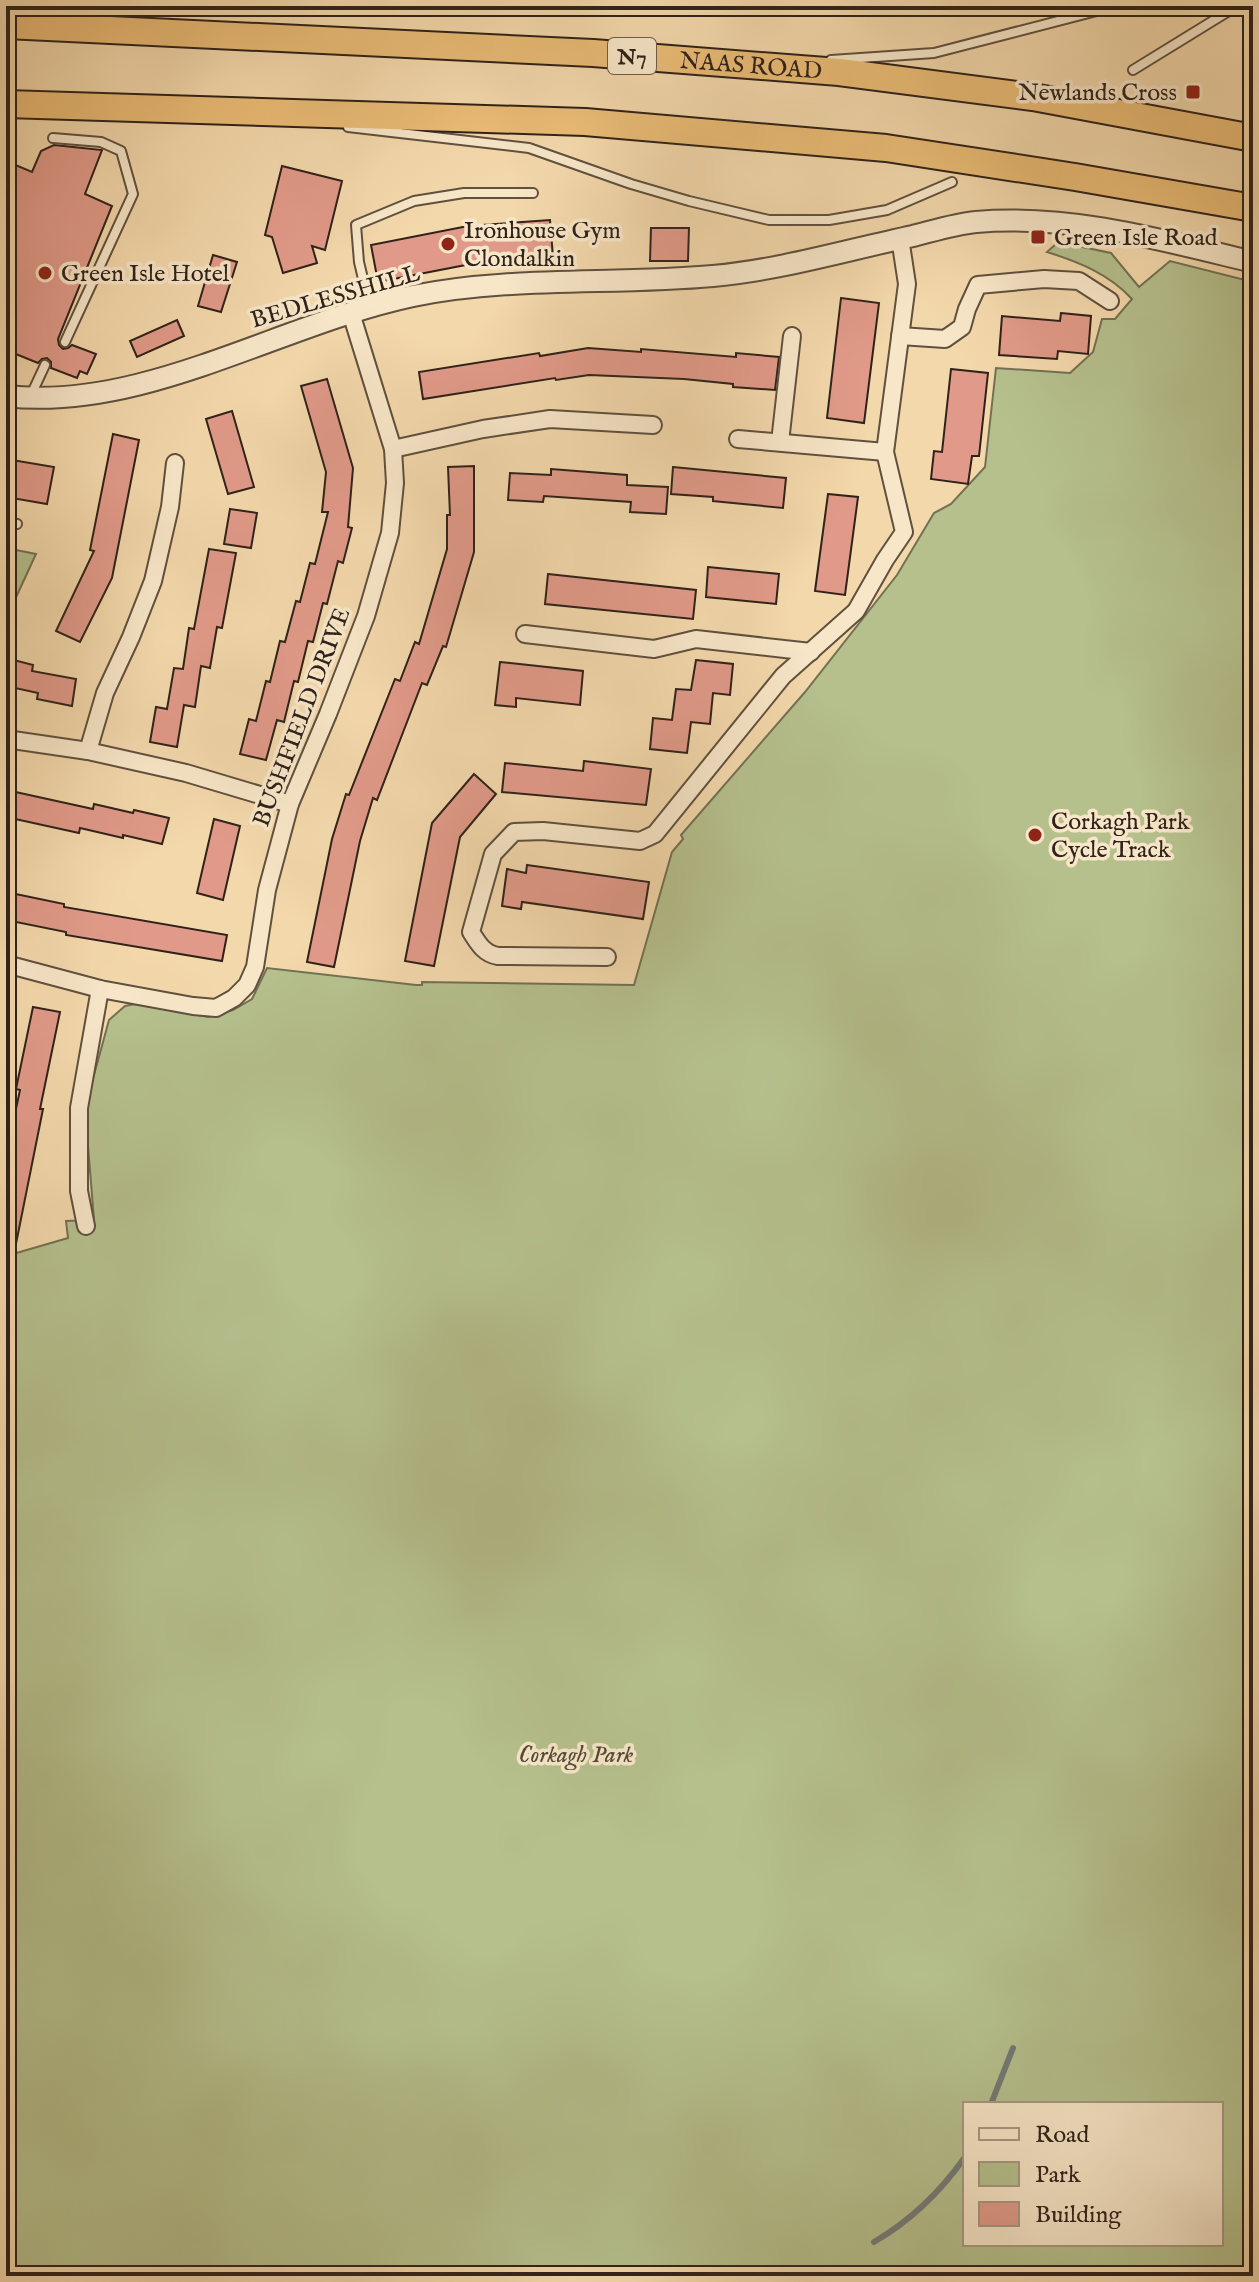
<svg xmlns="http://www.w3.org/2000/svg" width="1259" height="2282" font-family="'IM FELL English',serif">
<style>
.green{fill:#b5c08d;stroke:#727154;stroke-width:2;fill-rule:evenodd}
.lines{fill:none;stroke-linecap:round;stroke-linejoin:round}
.stream{stroke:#737b77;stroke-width:6}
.building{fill:#e19a89;stroke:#2f221a;stroke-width:2}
.service-casing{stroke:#60503e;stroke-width:12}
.minor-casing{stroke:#60503e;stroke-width:20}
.tertiary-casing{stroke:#60503e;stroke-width:24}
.trunk-casing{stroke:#2f221a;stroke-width:30}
.service{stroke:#f7e6c8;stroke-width:8}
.minor{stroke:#f7e6c8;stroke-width:16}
.tertiary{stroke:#f7e6c8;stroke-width:20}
.trunk{stroke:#eabc76;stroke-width:26}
.poi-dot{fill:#8f2418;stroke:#f7e6c8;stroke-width:3}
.labels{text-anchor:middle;stroke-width:7;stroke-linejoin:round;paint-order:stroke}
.shield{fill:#f7e6c8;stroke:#6b5d4e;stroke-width:2}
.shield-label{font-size:22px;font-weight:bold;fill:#2f221a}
.street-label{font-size:24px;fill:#2f221a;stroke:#f7e6c8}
.poi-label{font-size:24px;fill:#2f221a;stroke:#f7e6c8;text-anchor:start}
.park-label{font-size:24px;font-style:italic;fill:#504a37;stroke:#f7e6c8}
</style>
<rect width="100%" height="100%" fill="#f3d8ab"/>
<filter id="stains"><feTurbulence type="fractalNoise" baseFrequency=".0025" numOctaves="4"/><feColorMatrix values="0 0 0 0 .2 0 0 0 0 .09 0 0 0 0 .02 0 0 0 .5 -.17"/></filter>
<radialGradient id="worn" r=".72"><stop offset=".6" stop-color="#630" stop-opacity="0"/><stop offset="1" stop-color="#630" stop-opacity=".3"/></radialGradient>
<g class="green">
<path d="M1058 242 1111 253 1139 287 1170 261 1253 282V2276H6V1256L68 1238 66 1221 94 1220 85 1108 109 1020 125 1006 135 1004 209 1017 233 1010 252 999 267 968 416 985H422V982L634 985 672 852 683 839 681 835 805 692 897 575 934 513 951 504 985 467 996 368 1070 373 1093 352 1102 319H1115L1132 299C1109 274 1079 262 1047 252ZM965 2104H1221V2244H965Z"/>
<polygon points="6,548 36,554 6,619"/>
</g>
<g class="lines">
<g class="stream">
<polyline points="991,2104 1013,2048"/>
<path d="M874 2242C910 2221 941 2191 965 2157"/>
</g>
</g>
<g class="building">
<polygon points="54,145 102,150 85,194 112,206 58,339 59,345 63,349 68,348 72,345 96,354 87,374 80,371 77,378 51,368 51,362 47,358 42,359 38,363 6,350 6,161 32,172 41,151"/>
<polygon points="282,166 342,181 325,250 312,246 317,263 283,273 272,237 265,235"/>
<polygon points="550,220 553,257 476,263 378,282 371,245 468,226"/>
<polygon points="651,228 689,228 688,261 650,261"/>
<polygon points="213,255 237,262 221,312 198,306"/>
<polygon points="841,298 879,303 864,423 827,418"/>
<polygon points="1061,313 1091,316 1088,354 1058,351 1057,359 999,355 1002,316 1060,321"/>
<polygon points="177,320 184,336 137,357 130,341"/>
<polygon points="588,348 641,352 641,349 736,357 736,353 779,357 775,390 733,387 733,384 684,379 589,375 556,380 555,378 423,399 419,372 539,353 540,356"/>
<polygon points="951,369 988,373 979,456 972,456 968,484 931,479 934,451 942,452"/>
<polygon points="327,379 353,468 348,527 352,528 343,563 338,561 327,604 323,603 313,642 308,641 298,682 294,681 284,722 277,720 266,760 240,754 249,719 256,721 266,681 270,682 280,641 285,642 296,601 300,602 310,563 315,564 328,512 322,512 326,472 301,386"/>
<polygon points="232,411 254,487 228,494 206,419"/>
<polygon points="113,434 139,440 112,578 80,642 56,631 94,551 90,550"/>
<polygon points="6,459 54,467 47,504 6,497"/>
<polygon points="474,466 474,552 446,647 443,646 427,685 422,683 377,800 373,798 360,841 334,967 307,962 332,839 346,794 349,795 395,679 400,681 415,642 419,644 447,549 447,515 450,515 448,467"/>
<polygon points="673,467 786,478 783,508 713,501 713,497 671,494"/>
<polygon points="551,469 627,475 627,485 668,487 666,514 630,512 631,502 544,496 543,502 508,500 510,473 551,475"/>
<polygon points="828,494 858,497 845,595 815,591"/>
<polygon points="230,509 257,513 251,548 224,544"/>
<polygon points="209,549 236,553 222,628 217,627 210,668 201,666 195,707 184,705 177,747 150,742 156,707 167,709 174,668 183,669 189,628 194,629"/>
<polygon points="708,567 779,574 776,604 706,597"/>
<polygon points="548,574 696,590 693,619 545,604"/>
<polygon points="6,658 33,665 32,671 76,679 72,706 37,699 38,693 6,686"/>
<polygon points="696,660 733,664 730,695 713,693 710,724 691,722 687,753 650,749 653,718 672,720 676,689 691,690"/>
<polygon points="500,662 583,671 580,705 516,698 516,707 495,705"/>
<polygon points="584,761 651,769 646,805 502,792 505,763 583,771"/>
<polygon points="474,774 496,794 460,837 434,966 405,961 432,823"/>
<polygon points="11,791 93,809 94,804 133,813 134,810 169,818 162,844 123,835 123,838 80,828 79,833 6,817"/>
<polygon points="214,819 240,826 223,900 197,893"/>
<polygon points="527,865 649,882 643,919 522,902 521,909 502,906 507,869 526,873"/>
<polygon points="6,892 64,904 64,907 227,935 222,961 66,935 66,932 6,920"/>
<polygon points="33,1007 60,1012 40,1109 43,1109 13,1259 6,1258 6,1156 20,1090 16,1089"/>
</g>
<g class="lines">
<defs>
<g id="service">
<polyline points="831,60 934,53 1116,6"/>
<polyline points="1133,70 1237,6"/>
<polyline points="348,127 529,148 631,184 689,201 769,220 829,220 887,210 952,182"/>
<polyline points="53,138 101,142 121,151 133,194 65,342"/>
<polyline points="370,308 359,262 356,225 414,201 464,193 533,193"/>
<polyline points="31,395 45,365"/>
<polyline points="6,522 17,524"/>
</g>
<g id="minor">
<polyline points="900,336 945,339 962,327 967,309 978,285 1044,279 1079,281 1110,301"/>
<polyline points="738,439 885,452"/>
<polyline points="780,442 792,336"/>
<polyline points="393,449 483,429 550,419 653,425"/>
<polyline points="525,634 654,649 696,639 811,652"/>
<polyline points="6,739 88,751 186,773 290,804"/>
<polyline points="88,751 105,693 131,637 153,581 170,507 175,463"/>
<path d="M607 957 498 956C484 954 478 943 471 932L493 854 514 832 543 831 640 841 655 834 783 676 856 611 885 560 904 532 885 452 907 284 900 238"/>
<polyline points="6,964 100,989 193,1006 216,1008 234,998 247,985 255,967 267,890 290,804 328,714 366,616 390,533 395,483 393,449 351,313"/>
<polyline points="86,1226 79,1191 79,1108 100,989"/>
</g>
<path id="tertiary" d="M6 396C143 412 280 324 413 296 511 276 613 285 713 276 780 270 847 250 913 236 933 231 955 224 976 222 1070 214 1162 240 1253 262"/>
<g id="trunk">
<path id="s1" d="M6 25 593 53 839 72 1033 97 1253 138"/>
<polyline points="6,104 585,122 886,148 1075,177 1253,208"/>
</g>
</defs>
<use href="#service" class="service-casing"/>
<use href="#minor" class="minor-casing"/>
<use href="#tertiary" class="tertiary-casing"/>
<use href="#trunk" class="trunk-casing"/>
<use href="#service" class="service"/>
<use href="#minor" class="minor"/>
<use href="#tertiary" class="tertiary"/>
<use href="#trunk" class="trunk"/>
</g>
<g class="poi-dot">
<rect x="1185" y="84" width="16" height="16" rx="4"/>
<rect x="1030" y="229" width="16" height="16" rx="4"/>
<circle cx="448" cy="244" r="8"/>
<circle cx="45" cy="273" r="8"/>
<circle cx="1035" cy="835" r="8"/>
</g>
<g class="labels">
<rect class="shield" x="608" y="38" width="48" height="36" rx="6"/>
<g class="shield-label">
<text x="632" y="64">N7</text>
</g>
<g class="street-label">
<text dy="8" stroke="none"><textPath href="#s1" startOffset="746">NAAS ROAD</textPath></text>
<text transform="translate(335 296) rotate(-16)" y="8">BEDLESSHILL</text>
<text transform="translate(301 717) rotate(-69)" y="8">BUSHFIELD DRIVE</text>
</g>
<g class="poi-label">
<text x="1177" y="100" text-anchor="end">Newlands Cross</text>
<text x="464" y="238">Ironhouse Gym<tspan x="464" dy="28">Clondalkin</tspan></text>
<text x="1054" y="245">Green Isle Road</text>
<text x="61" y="281">Green Isle Hotel</text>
<text x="1051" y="829">Corkagh Park<tspan x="1051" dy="28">Cycle Track</tspan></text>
</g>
<g class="park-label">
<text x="576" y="1762">Corkagh Park</text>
</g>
</g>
<rect width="1259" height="2282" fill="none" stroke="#f3d8ab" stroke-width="32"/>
<rect x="8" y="8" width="1243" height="2266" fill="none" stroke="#2f221a" stroke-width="4"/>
<rect x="16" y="16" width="1227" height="2250" fill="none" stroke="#2f221a" stroke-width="2"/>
<rect x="963" y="2102" width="260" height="144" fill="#f7e6c8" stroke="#a79882" stroke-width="2"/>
<rect x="979" y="2128" width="40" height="12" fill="#f7e6c8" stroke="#a79882" stroke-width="2"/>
<text x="1035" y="2142" font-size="24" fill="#2f221a">Road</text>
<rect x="979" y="2162" width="40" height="24" fill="#b5c08d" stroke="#a79882" stroke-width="2"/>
<text x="1035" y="2182" font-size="24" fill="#2f221a">Park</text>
<rect x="979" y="2202" width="40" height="24" fill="#e19a89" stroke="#a79882" stroke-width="2"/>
<text x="1035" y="2222" font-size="24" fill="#2f221a">Building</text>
<rect width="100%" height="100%" filter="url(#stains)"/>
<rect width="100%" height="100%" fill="url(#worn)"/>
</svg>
